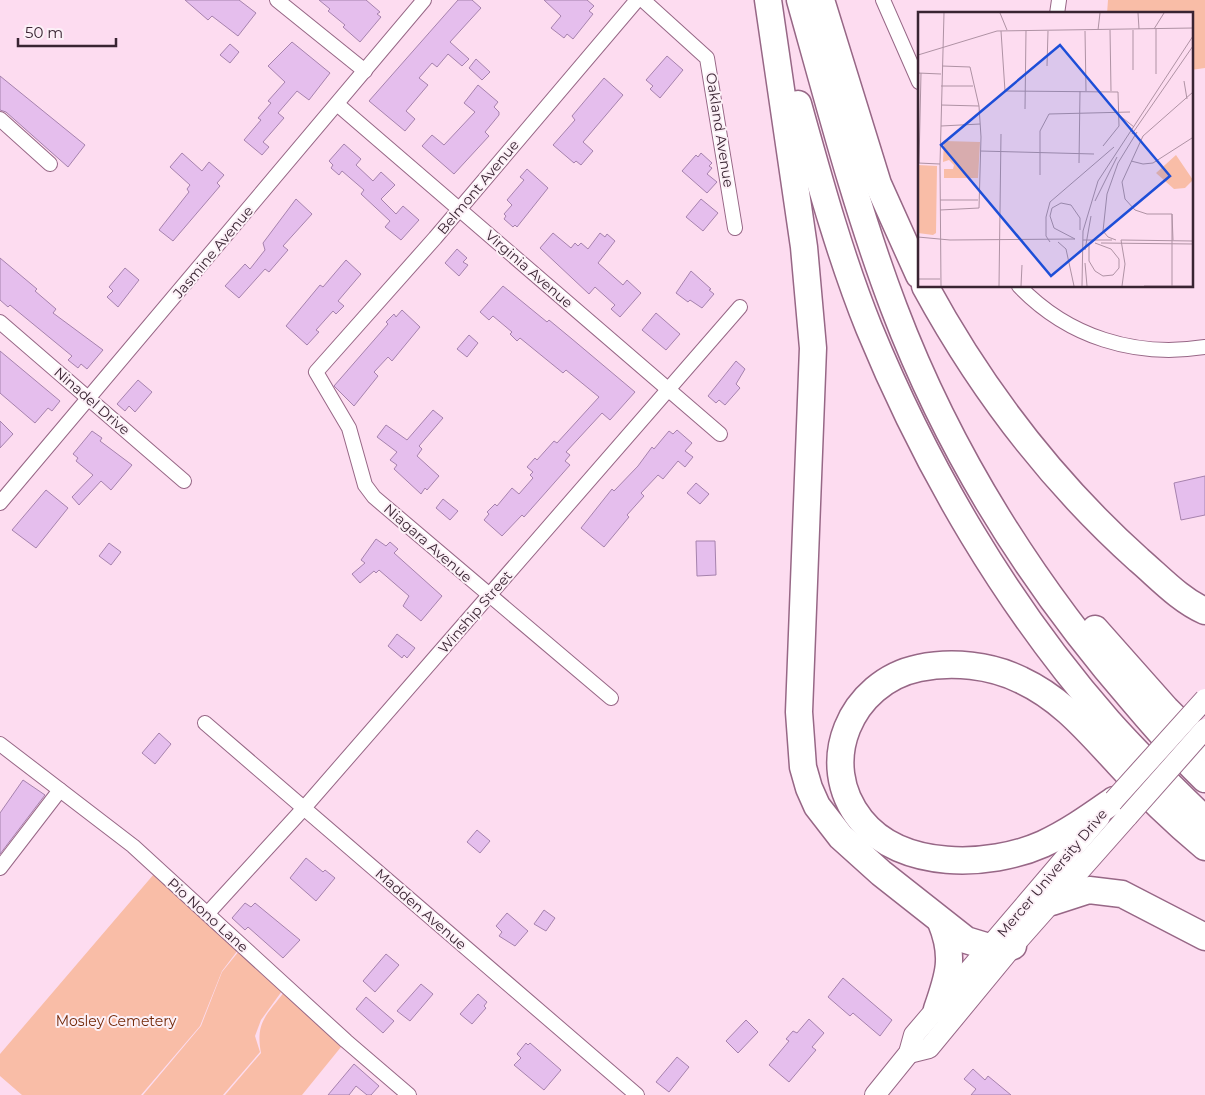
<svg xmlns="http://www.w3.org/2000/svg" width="1205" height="1095" font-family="Montserrat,sans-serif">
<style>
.green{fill:#f9bda7}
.building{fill:#e5beed;stroke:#a682ad}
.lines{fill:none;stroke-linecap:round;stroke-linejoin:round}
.street-casing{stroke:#976786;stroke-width:16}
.secondary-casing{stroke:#976786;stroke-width:22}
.highway-casing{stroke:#976786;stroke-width:29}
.street{stroke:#fff;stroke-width:14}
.secondary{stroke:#fff;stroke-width:20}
.highway{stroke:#fff;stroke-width:26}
.secondary-bridge-casing{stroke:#976786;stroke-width:22;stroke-linecap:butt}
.secondary-bridge{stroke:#fff;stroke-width:20}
.labels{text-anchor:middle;stroke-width:4;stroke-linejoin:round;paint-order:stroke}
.street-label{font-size:14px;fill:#392432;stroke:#fcf0f7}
.park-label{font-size:14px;fill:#732909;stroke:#fcf0f7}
.inset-road{fill:none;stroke:#af92a4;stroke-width:1}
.view{fill:#1d4ed8;fill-opacity:0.15;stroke:#1d4ed8;stroke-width:2.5}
.inset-edge{fill:none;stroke:#392432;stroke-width:2.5}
</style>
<rect width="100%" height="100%" fill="#fddcf0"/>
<g class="green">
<polygon points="1108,0 1205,0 1205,68 1191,70 1191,14 1107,14"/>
<polygon points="154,874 238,950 222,971 200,1026 141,1095 22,1095 0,1076 0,1054"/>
<polygon points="239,951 282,991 261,1020 255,1036 260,1052 223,1095 143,1095 201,1026 222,972"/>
<path d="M284 992 341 1047 302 1095H225L261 1053C255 1022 267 1015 284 992Z"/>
</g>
<g class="building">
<polygon points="185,0 239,0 256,13 238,36 212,16 208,20"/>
<polygon points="319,0 366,0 380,12 377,14 381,17 360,42 343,27 345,25 328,11 330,9"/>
<polygon points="458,0 472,0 481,8 450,42 469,59 462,66 448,54 437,67 432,63 419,78 428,85 406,111 415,119 405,131 369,101"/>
<polygon points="544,0 587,0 594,6 589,11 593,14 573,39 567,34 564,38 551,28 561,16"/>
<polygon points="292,42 330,73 309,100 297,91 278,113 284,118 263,142 269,147 262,155 244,140 261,120 258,118 271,103 268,101 285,82 268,66"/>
<polygon points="230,44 239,52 230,63 220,55"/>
<polygon points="667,56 683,70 660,98 650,89 653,86 646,80"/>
<polygon points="476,59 490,72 482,80 469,68"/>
<polygon points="0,76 85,145 68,167 6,112 0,110"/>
<polygon points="604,78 623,95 583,142 593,151 581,165 576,161 574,163 553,145 575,120 572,116"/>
<polygon points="478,85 498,102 494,107 499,112 499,115 485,132 489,136 454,174 422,146 432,135 444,145 475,112 464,103"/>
<polygon points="344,144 361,159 356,165 373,181 381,172 395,185 381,199 396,214 403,206 419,220 401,240 385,227 390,221 361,194 364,190 342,171 339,175 331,168 333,165 329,161"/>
<polygon points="182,153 202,171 209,162 224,175 217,183 220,186 173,241 159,230 189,192 187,189 190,185 170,167"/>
<polygon points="701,153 712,163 709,166 712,168 707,174 717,182 707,193 682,171 696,155 698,157"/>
<polygon points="527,169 548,188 517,227 515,225 513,227 504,219 506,216 504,214 512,205 507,200 524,180 520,177"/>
<polygon points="296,199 312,214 283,246 288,250 269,272 265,269 239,298 225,286 245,264 250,269 265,250 263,243"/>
<polygon points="701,199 718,213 703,231 686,217"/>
<polygon points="553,233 571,248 575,243 578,246 581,243 588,249 600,233 605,237 607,234 615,241 598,263 623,285 627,280 641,293 620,317 611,309 615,305 595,287 589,294 540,248"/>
<polygon points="457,249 467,258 463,262 468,265 459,276 445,263"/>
<polygon points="0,258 37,289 35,291 56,309 53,313 103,350 87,369 81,364 78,368 68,360 72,356 10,305 8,307 0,300"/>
<polygon points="346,260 361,274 338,301 344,306 336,314 333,311 316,330 319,332 307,345 286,326 320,285 323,287"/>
<polygon points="125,268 139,280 118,307 107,297 113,291 109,287"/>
<polygon points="691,271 711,289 709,290 714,294 702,308 690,300 688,302 676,293"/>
<polygon points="503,286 547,322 549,320 572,339 635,392 610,420 602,413 566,452 570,455 565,461 570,465 524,517 522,515 502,536 484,520 489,514 487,512 495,504 497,506 512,488 519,494 533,478 530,475 533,472 527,467 535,458 537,460 554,441 557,443 599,397 566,370 563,373 520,338 517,341 510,334 512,332 493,316 489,320 480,312"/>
<polygon points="402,310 420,327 392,361 388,357 374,372 378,376 354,406 334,386 388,324 386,322 394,314 396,317"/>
<polygon points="656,313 680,334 666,350 642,330"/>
<polygon points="469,335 478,343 467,357 457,349"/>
<polygon points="0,351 60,401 52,411 48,408 35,423 0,393"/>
<polygon points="736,361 745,369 736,384 740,388 725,405 719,400 716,403 708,396"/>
<polygon points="138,380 152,392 135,412 129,406 125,411 117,404"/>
<polygon points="433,410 443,418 419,446 422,449 417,456 439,476 427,490 425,488 421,494 394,469 397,465 390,460 397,452 377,437 386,425 407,440"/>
<polygon points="0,421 13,434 0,448"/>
<polygon points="677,430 692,443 685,451 693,457 685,467 678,461 663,479 658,475 641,493 644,496 627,515 629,517 604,547 581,528 612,489 614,491 638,466 652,447 654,449 669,431 673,434"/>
<polygon points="92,431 102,438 100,441 132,465 111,490 101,481 79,505 72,497 93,475 76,461 78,458 73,454"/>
<polygon points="1205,476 1205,515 1181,520 1174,483"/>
<polygon points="696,483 709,494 700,504 687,493"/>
<polygon points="46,490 68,508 36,548 12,530"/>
<polygon points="443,499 458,511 450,520 436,508"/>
<polygon points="376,539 386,546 390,542 398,549 394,553 442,596 421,621 403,606 409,596 379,570 376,573 374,571 360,583 352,574 365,563 361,560"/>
<polygon points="696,541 715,541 716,575 697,576"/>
<polygon points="109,543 121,552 111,565 99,556"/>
<polygon points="397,634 415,648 407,658 404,655 402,658 388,646"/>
<polygon points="159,733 171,744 155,764 142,753"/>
<polygon points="23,780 45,795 0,854 0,813"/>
<polygon points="477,830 490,841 480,853 467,842"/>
<polygon points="306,858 323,872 325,870 335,878 316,901 290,878"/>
<polygon points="245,903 251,907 255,903 300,940 283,958 248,927 245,930 232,918"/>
<polygon points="544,910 555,918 546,931 534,924"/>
<polygon points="507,913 528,931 515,946 499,936 502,932 496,926"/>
<polygon points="386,954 399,965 375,992 363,981"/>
<polygon points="843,978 892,1020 880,1036 853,1013 850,1016 828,997"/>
<polygon points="421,984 433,994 410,1021 397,1011"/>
<polygon points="478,994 487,1002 484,1006 486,1008 472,1024 460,1014"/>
<polygon points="366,997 394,1021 383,1033 356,1009"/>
<polygon points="809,1019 824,1033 812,1047 816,1050 789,1082 769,1065 789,1041 786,1039 793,1031 797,1033"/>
<polygon points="746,1020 758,1032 738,1053 726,1041"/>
<polygon points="526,1043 528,1045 530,1043 561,1070 544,1090 514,1065 521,1058 517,1054"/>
<polygon points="677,1057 689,1067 669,1092 656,1082"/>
<polygon points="354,1064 379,1086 371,1095 367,1095 356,1086 349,1095 328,1095"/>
<polygon points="973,1069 985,1080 988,1076 1011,1095 971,1095 976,1089 964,1079"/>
</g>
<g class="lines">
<defs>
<g id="street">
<polyline points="277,0 365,71"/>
<polyline points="643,0 707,58 735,228"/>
<polyline points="883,0 919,82"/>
<polyline points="1057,14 1059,0"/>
<polyline points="337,104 720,434"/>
<polyline points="0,119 50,164"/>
<path d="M1019 286C1068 337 1135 358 1205 347"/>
<polyline points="0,322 184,481"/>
<polyline points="0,503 424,0"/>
<polyline points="611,698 374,497 365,485 349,428 316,372 435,238 637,0"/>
<polyline points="205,723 637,1095"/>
<polyline points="0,744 133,846 346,1041 409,1095"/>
<polyline points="0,868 60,790"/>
<polyline points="208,913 304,808 740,307"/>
</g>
<g id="secondary">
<polyline points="909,1053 929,1048 1013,946 1128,816"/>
<polyline points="875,1095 909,1053 914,1035 1100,817"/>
</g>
<g id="highway">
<polyline points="768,0 804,247 813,348 799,712 803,767 809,788 817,806 841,837 881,873 966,940 989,947 1013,946"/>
<path d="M800 0C829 103 856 208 894 308 949 453 1034 587 1135 703 1157 729 1180 755 1205 779"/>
<polyline points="821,0 878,184 919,275"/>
<path d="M798 104C819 179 840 256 869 328 927 469 1007 606 1108 721 1139 756 1172 788 1205 820"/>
<path d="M925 286C981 389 1052 482 1139 560 1160 578 1180 600 1205 611"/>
<polyline points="1095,629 1166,709 1205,748"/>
<path d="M1114 800C1091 816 1069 832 1043 844 989 868 901 870 861 820 815 763 851 682 919 668 952 661 991 665 1021 680 1062 699 1088 731 1118 763 1145 793 1174 821 1205 847"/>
<polyline points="1052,902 1089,890 1122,894 1205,937"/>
<path d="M937 1009C949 975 955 956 941 922"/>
</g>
</defs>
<use href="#street" class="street-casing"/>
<use href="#secondary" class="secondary-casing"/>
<use href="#highway" class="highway-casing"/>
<use href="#street" class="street"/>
<use href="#secondary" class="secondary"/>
<use href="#highway" class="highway"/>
<defs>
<g id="secondary-bridge">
<polyline points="1114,800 1205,699"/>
<polyline points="1128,816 1205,729"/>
</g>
</defs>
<use href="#secondary-bridge" class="secondary-bridge-casing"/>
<use href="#secondary-bridge" class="secondary-bridge"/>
</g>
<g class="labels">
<g class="street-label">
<text transform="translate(720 130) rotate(81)" y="5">Oakland Avenue</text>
<text transform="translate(478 187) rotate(-50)" y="5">Belmont Avenue</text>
<text transform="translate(213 252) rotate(-50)" y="5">Jasmine Avenue</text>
<text transform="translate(529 269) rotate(41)" y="5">Virginia Avenue</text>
<text transform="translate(92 401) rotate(41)" y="5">Ninadel Drive</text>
<text transform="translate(428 543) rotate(41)" y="5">Niagara Avenue</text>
<text transform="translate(475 612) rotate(-49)" y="5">Winship Street</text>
<text transform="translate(1052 873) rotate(-50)" y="5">Mercer University Drive</text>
<text transform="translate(421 909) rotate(41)" y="5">Madden Avenue</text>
<text transform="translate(208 915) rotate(42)" y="5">Pio Nono Lane</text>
</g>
<g class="park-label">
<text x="116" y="1026">Mosley Cemetery</text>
</g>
</g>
<g transform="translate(918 12)">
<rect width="275" height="275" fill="#fddcf0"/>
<path d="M26 129 62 130 60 166H26V157H35L36 153 31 148 25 150ZM258 143 275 168 267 176 256 177 238 161ZM0 153 19 154 18 221 15 223 0 221Z" fill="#f9bda7"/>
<path class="inset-road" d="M82 1 89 18M220 1 221 17M236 17 246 1M180 18 182 1M192 18 193 79M83 19 87 79M167 19 168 79M0 43 79 19 275 16M129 54 130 19M215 58V18M0 61 23 62M238 62V17M266 69 269 87M23 74H55M87 79 200 80 201 114 185 134M23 93 61 94M107 97 108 18M201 103 216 115M23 114 62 112M214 122 275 34M62 139 176 142M213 149 225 152 235 151 274 126M0 151 22 152M1 151 3 61M161 151 162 79M122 163V119L131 102 212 100M22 188H60M177 189 199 145M22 198 61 196 63 125 61 94 52 55 24 54M254 202H229L217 198 207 187 204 170 225 124 275 80M254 202 255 228M0 225 32 228 157 227M157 227 136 216 132 204 134 196 143 191 153 193 162 206V218M165 228H194M198 228 190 225 185 219 189 182 200 151 219 120M203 228 275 229M203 228 207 252 204 274M132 230 128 224V205L132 190 196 135M140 230 148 237 156 274M183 231 275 232M171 233V249L177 259 185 264 195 263 201 256V247L193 237 177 231M167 238 173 204M167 251 169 274M0 267H22M23 274 22 152 26 1M81 274 83 122M103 274 104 253M164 274 165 219 180 169 275 24M226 274H275M254 274V202"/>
<path class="view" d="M142 33 252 164 133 264 23 133Z"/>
<rect width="275" height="275" class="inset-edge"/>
</g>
<path d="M18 38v8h98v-8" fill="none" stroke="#392432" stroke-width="2.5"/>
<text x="25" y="38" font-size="15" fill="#392432" stroke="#fcf0f7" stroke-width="4" paint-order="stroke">50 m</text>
</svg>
